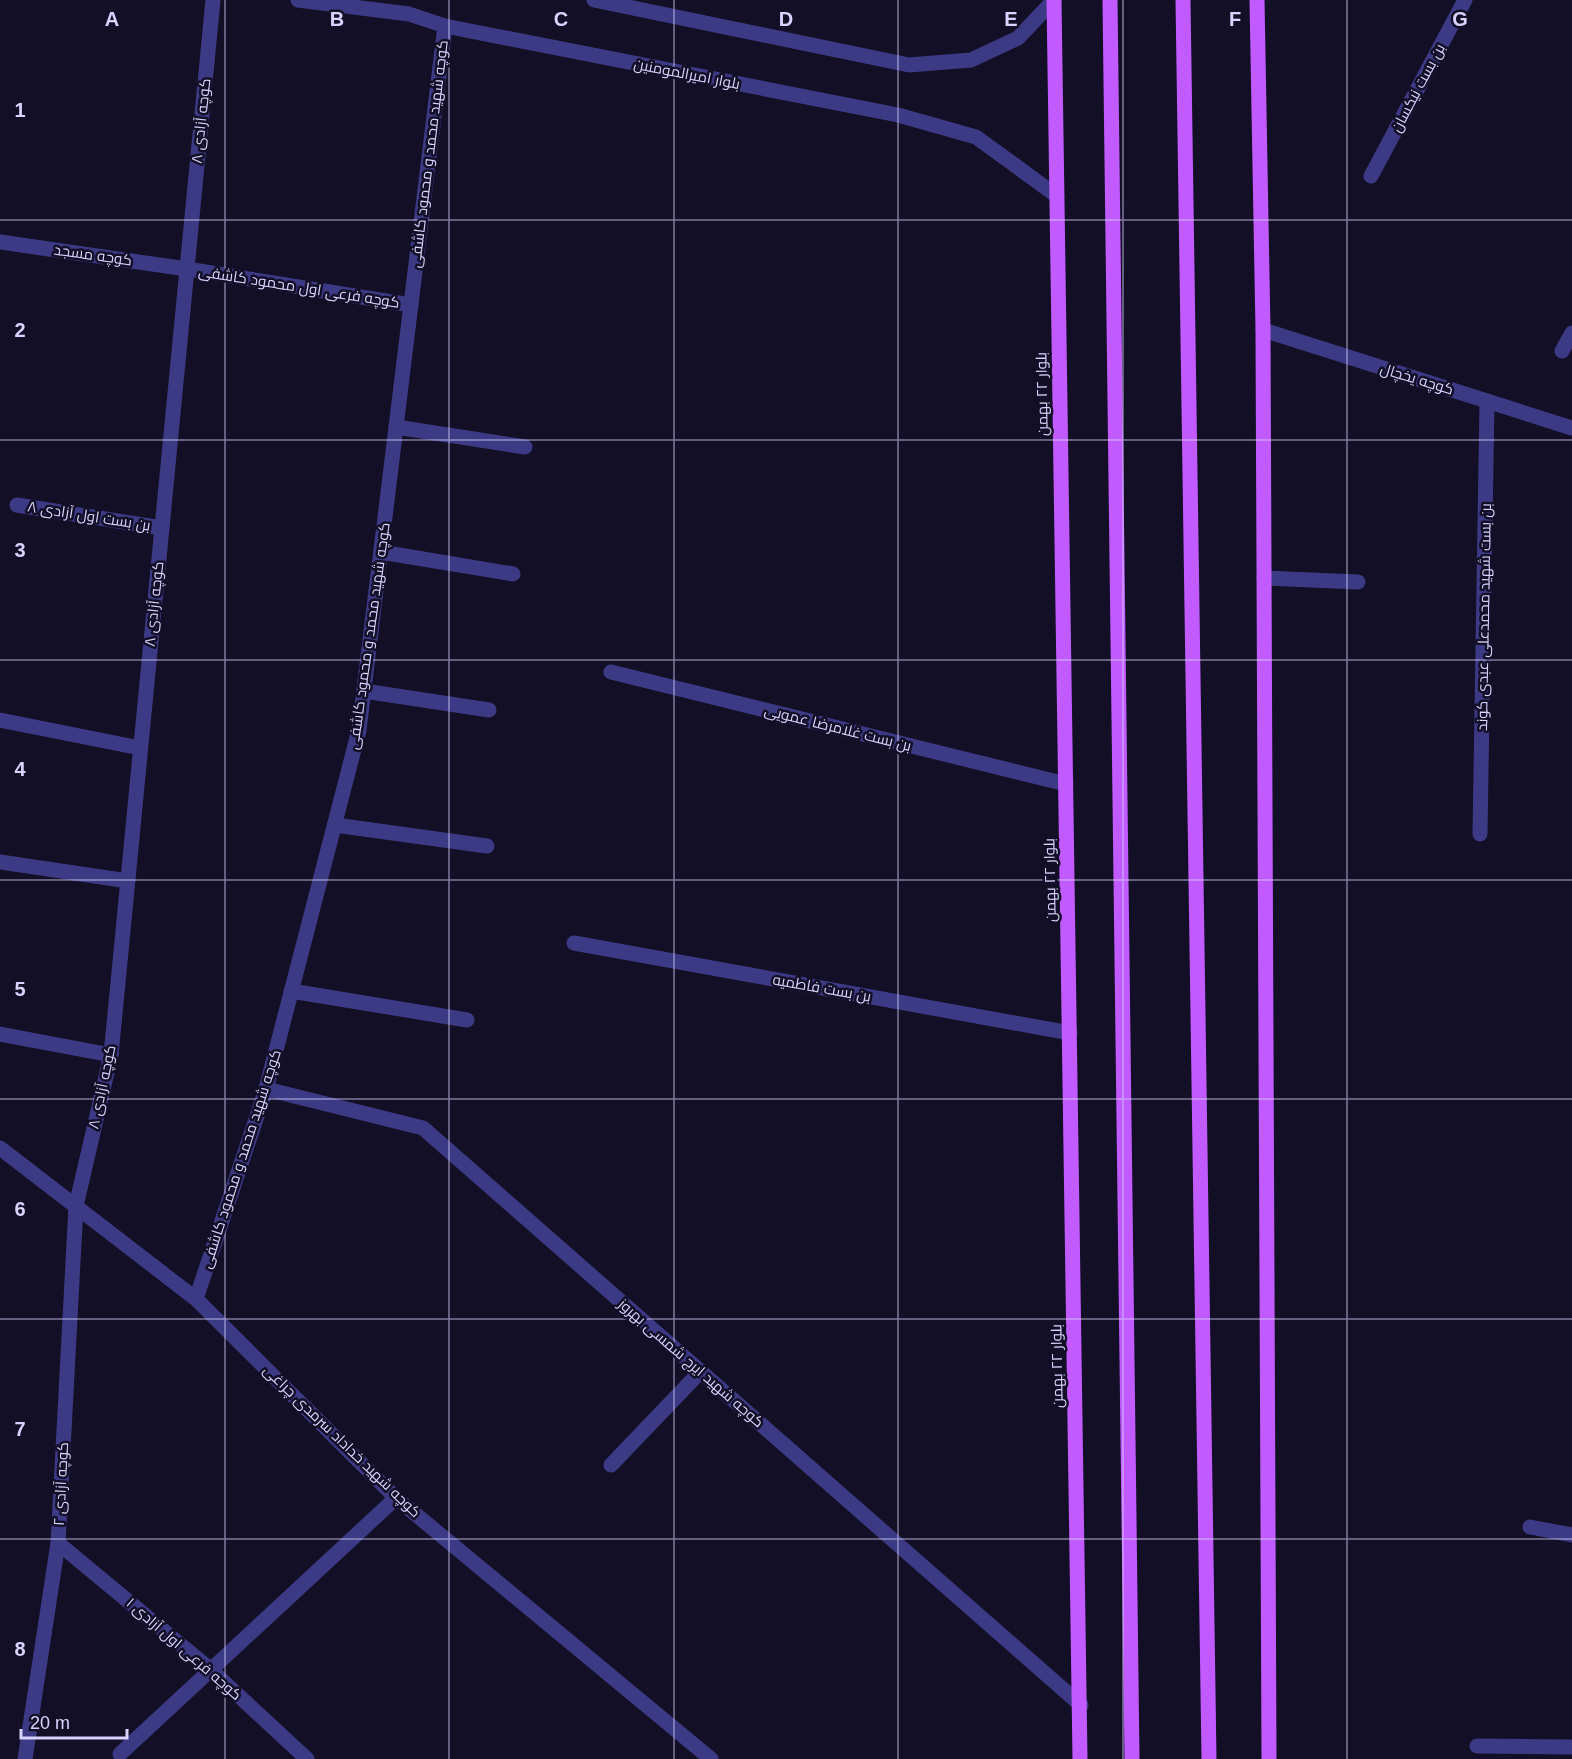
<svg xmlns="http://www.w3.org/2000/svg" width="1572" height="1759" font-family="Helvetica,Cairo,sans-serif">
<style>
.lines{fill:none;stroke-linecap:round;stroke-linejoin:round}
.minor{stroke:#3d3a85;stroke-width:15}
.major{stroke:#c25bff;stroke-width:15}
.grid{fill:none;stroke:#d9d4ff;stroke-width:1.5;stroke-opacity:0.55}
.labels{text-anchor:middle;stroke-width:5;stroke-linejoin:round;paint-order:stroke}
.street-label{font-size:15px;fill:#d9d4ff;stroke:#130f26}
.grid-label{font-size:20px;text-anchor:middle;font-weight:bold;fill:#d9d4ff;stroke:#130f26;stroke-width:5;stroke-linejoin:round;paint-order:stroke}
</style>
<rect width="100%" height="100%" fill="#130f26"/>
<g class="lines">
<g class="minor">
<polyline points="298,0 409,14 445,26 898,115 976,137 1057,196"/>
<polyline points="594,0 909,65 971,60 1018,38 1054,0"/>
<polyline points="1371,176 1465,0"/>
<polyline points="0,242 187,269 411,305"/>
<polyline points="1263,330 1572,428"/>
<polyline points="1562,351 1572,333"/>
<polyline points="396,427 525,447"/>
<polyline points="17,505 162,528"/>
<polyline points="381,552 513,574"/>
<polyline points="1264,578 1358,582"/>
<polyline points="611,672 1066,784"/>
<polyline points="364,691 489,710"/>
<polyline points="0,720 140,748"/>
<polyline points="335,825 487,846"/>
<polyline points="1480,834 1487,401"/>
<polyline points="0,862 128,881"/>
<polyline points="574,943 1070,1033"/>
<polyline points="291,991 467,1020"/>
<polyline points="0,1034 111,1055"/>
<polyline points="266,1089 423,1128 1081,1705"/>
<polyline points="0,1148 196,1299 396,1498 711,1759"/>
<polyline points="196,1299 266,1089 359,730 445,26"/>
<polyline points="611,1465 701,1371"/>
<polyline points="1530,1527 1572,1535"/>
<polyline points="58,1543 211,1670 307,1759"/>
<polyline points="1477,1746 1572,1747"/>
<polyline points="120,1754 396,1498"/>
<polyline points="25,1759 58,1543 76,1206 111,1055 213,0"/>
</g>
<g class="major">
<polyline points="1054,0 1080,1759"/>
<polyline points="1110,0 1132,1759"/>
<polyline points="1183,0 1209,1759"/>
<polyline points="1257,0 1263,330 1269,1759"/>
</g>
</g>
<path class="grid" d="M225 0V1759M449 0V1759M674 0V1759M898 0V1759M1123 0V1759M1347 0V1759M0 220H1572M0 440H1572M0 660H1572M0 880H1572M0 1099H1572M0 1319H1572M0 1539H1572"/>
<g class="labels">
<g class="street-label">
<text transform="translate(687 74) rotate(11)" y="5">بلوار امیرالمومنین</text>
<text transform="translate(1418 88) rotate(-62)" y="5">بن بست نیکسان</text>
<text transform="translate(201 121) rotate(-84)" y="5">کوچه آزادی ۸</text>
<text transform="translate(429 154) rotate(-83)" y="5">کوچه شهید محمد و محمود کاشفی</text>
<text transform="translate(93 255) rotate(8)" y="5">کوچه مسجد</text>
<text transform="translate(299 287) rotate(9)" y="5">کوچه فرعی اول محمود کاشفی</text>
<text transform="translate(1417 379) rotate(17)" y="5">کوچه یخچال</text>
<text transform="translate(1042 394) rotate(-91)" y="5">بلوار ۲۲ بهمن</text>
<text transform="translate(89 516) rotate(9)" y="5">بن بست اول آزادی ۸</text>
<text transform="translate(154 604) rotate(-84)" y="5">کوچه آزادی ۸</text>
<text transform="translate(1484 617) rotate(-89)" y="5">بن بست شهید محمدعلی عبدی کوند</text>
<text transform="translate(369 636) rotate(-82)" y="5">کوچه شهید محمد و محمود کاشفی</text>
<text transform="translate(838 728) rotate(14)" y="5">بن بست غلامرضا عمویی</text>
<text transform="translate(1050 880) rotate(-91)" y="5">بلوار ۲۲ بهمن</text>
<text transform="translate(822 988) rotate(10)" y="5">بن بست فاطمیه</text>
<text transform="translate(102 1087) rotate(-78)" y="5">کوچه آزادی ۸</text>
<text transform="translate(241 1159) rotate(-72)" y="5">کوچه شهید محمد و محمود کاشفی</text>
<text transform="translate(691 1363) rotate(41)" y="5">کوچه شهید ایرج شمسی بهروز</text>
<text transform="translate(1057 1366) rotate(-91)" y="5">بلوار ۲۲ بهمن</text>
<text transform="translate(342 1441) rotate(44)" y="5">کوچه شهید خداداد سرمدی چراغی</text>
<text transform="translate(61 1484) rotate(-87)" y="5">کوچه آزادی ۲</text>
<text transform="translate(184 1649) rotate(41)" y="5">کوچه فرعی اول آزادی ۱</text>
</g>
</g>
<g class="grid-label">
<text x="112" y="26">A</text>
<text x="337" y="26">B</text>
<text x="561" y="26">C</text>
<text x="786" y="26">D</text>
<text x="1011" y="26">E</text>
<text x="1235" y="26">F</text>
<text x="1460" y="26">G</text>
<text x="20" y="117">1</text>
<text x="20" y="337">2</text>
<text x="20" y="557">3</text>
<text x="20" y="776">4</text>
<text x="20" y="996">5</text>
<text x="20" y="1216">6</text>
<text x="20" y="1436">7</text>
<text x="20" y="1656">8</text>
</g>
<path d="M21 1729v9h106v-9" fill="none" stroke="#d9d4ff" stroke-width="3"/>
<text x="30" y="1729" font-size="18" fill="#d9d4ff" stroke="#130f26" stroke-width="4.5" paint-order="stroke">20 m</text>
</svg>
